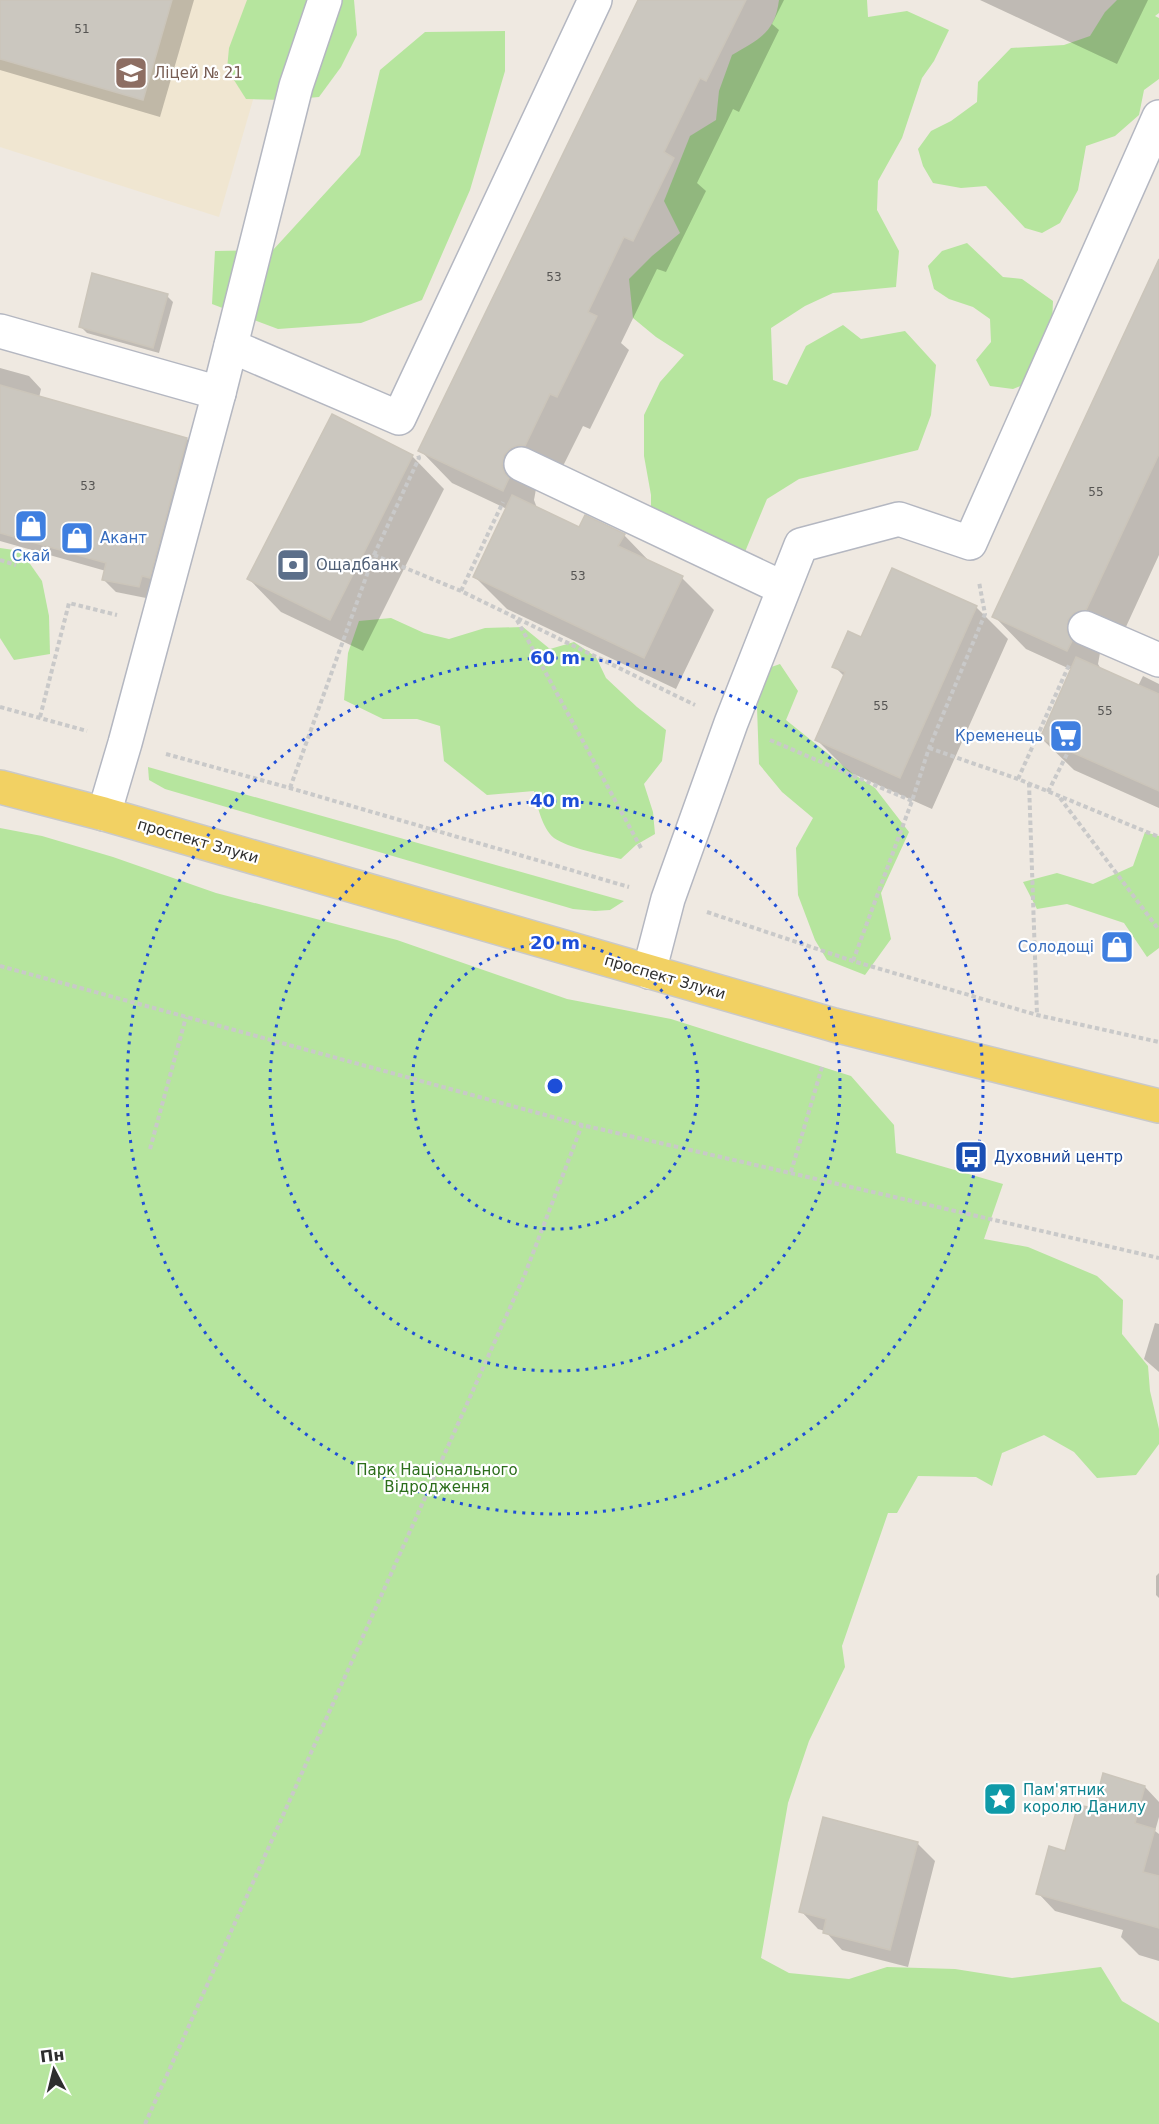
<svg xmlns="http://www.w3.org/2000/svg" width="1159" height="2124" font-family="'DejaVu Sans',sans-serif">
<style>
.education{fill:#f0e6d1}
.green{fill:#b6e59e}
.shadow{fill:#0003}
.building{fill:#cbc7bf;stroke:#cbc5ba;stroke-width:1.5}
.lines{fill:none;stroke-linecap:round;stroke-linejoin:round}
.minor-casing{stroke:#b4b7c1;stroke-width:36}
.major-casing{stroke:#c9c9c9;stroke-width:36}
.path{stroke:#c9c9c9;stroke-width:4;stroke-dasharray:4.5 3;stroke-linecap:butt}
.minor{stroke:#fff;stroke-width:33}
.major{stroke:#f2d163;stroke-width:33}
.ring{fill:none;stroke:#1d4ed8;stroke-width:3;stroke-dasharray:3 6}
.labels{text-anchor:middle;stroke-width:4.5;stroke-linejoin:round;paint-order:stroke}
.number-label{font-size:12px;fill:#555452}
.education-label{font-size:15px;fill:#785e54;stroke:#fff;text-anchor:start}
.shop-label{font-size:15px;fill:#366cbe;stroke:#fff;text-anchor:end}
.service-label{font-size:15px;fill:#4e5e75;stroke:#fff;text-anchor:start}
.street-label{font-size:15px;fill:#2e2e2e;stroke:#fff}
.transit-label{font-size:15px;fill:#164399;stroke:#fff;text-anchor:start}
.park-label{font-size:15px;fill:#2c6e1b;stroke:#fff}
.culture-label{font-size:15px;fill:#0d838f;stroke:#fff;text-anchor:start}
.centre{fill:#1d4ed8;stroke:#fff;stroke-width:3}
.ring-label{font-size:18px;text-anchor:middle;font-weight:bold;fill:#1d4ed8;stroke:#fff;stroke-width:4.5;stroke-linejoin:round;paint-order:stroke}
</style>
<rect width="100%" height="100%" fill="#efe9e1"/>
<polygon class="education" points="0,0 282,0 219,217 0,147"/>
<g class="green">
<polygon points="247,0 354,0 357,35 341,67 319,97 283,100 246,99 227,69 229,48"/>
<path d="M779 0H867L868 17 907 11 949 30 934 61 922 78 902 138 878 181 877 210 899 251 896 287 833 293 805 306 771 328 773 380 787 385 806 346 843 325 861 339 905 331 936 365 931 415 918 450 799 479 767 499 742 559 651 522V495L644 456V415L660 382 684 355 656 337 633 318 629 279 652 256 680 233 664 201 690 136 716 120 719 91 732 55C758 40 775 33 779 0Z"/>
<polygon points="1117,0 1159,0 1159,13 1155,16 1159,18 1159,79 1144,90 1139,115 1115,136 1086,146 1078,190 1060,223 1042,233 1025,228 986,186 961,188 933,183 923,166 918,149 931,131 951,121 977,102 978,82 1011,48 1064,45 1090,36 1105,12"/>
<polygon points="505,31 505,71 470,190 422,300 361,323 278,329 212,304 215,251 273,250 360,155 380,70 425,32"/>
<polygon points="967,243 1003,277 1022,279 1053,301 1052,324 1042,340 1040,366 1031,382 1013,389 990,386 976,360 991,342 990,319 973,307 949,299 934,289 928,266 942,251"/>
<polygon points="0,548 21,551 42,581 49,616 50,654 14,660 0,638"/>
<path d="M391 618 424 633 449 639 485 628 523 627 550 649 574 642 596 657 606 678 637 707 666 730 662 761 644 784 653 812 655 834 636 845 621 859C604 855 568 848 554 838 542 828 537 805 534 791L487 795 444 761 440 726 417 719H383L344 700 348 653 359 621Z"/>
<polygon points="780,664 798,691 786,720 852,773 875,788 909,832 881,893 891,939 865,975 827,960 815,940 798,895 796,848 813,818 782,792 759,764 757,707 760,671"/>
<polygon points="148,767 624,901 610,910 595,911 573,909 165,789 149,780"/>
<polygon points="0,828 42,836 113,857 216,893 397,940 567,999 671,1019 851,1076 894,1125 896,1153 1003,1184 984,1239 1028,1247 1097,1276 1123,1300 1122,1334 1148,1366 1150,1391 1159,1429 1159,1444 1136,1475 1097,1478 1074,1452 1044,1435 1002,1453 992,1486 976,1477 918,1476 897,1513 888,1513 842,1646 845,1667 809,1741 788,1803 761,1958 789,1973 849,1979 887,1967 955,1969 1012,1978 1101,1967 1122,2001 1159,2023 1159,2124 0,2124"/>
<polygon points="1145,832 1159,836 1159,948 1147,957 1124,923 1067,904 1037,909 1023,882 1057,873 1093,884 1133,866"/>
</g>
<g class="shadow">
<polygon points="0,0 194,0 160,117 0,70"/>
<polygon points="639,0 784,0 772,24 779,30 739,112 733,109 697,183 706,191 666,272 657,269 621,343 629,350 590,429 583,426 557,478 536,489 534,500 537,508 580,529 624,535 652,564 682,578 714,610 676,689 507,609 474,576 507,509 452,483 420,450"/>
<polygon points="980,0 1148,0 1117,64"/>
<polygon points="1159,262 1159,555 1119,642 1107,645 1100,653 1098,664 1101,669 1138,686 1143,676 1159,684 1159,808 1074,770 1041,738 1072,670 1026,649 994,616"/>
<polygon points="167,296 173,302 159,353 87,333 81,327"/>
<polygon points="0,368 29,376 41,389 39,398 187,439 199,452 151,599 116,592 103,579 106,571 0,541"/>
<polygon points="412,456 444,489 363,651 281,612 249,579"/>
<polygon points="976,607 1008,639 932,809 849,772 817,740 845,677 834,666 862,639"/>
<polygon points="1155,1323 1159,1324 1159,1372 1144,1359"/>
<polygon points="1159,1573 1159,1598 1156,1595 1156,1576"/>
<polygon points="1145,1787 1159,1802 1159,1817 1155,1831 1159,1834 1159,1961 1139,1955 1121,1937 1123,1930 1055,1911 1038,1893 1095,1810"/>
<polygon points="917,1843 935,1861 908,1967 842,1950 825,1931 818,1929 801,1911"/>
</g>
<g class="building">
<polygon points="0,0 172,0 143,100 0,59"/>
<polygon points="638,0 746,0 706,81 700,78 664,152 674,158 633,241 624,237 588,312 597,316 557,397 550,394 525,446 519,445 511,448 504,455 502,466 505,474 509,478 503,491 418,451"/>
<polygon points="1159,259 1159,454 1086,610 1074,613 1068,620 1067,631 1072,641 1067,651 992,617"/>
<polygon points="92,273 168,294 153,348 79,327"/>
<polygon points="0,385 187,438 150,578 142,576 139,587 102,580 106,563 0,533"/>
<polygon points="332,414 413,455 330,620 247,579"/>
<polygon points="512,495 579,527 585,515 625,534 618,546 683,576 644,658 473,577"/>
<polygon points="892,568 977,606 900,778 815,740 845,672 832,667 848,631 861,637"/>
<polygon points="1076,657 1159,694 1159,791 1040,738"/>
<polygon points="1103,1773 1145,1786 1135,1823 1155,1829 1143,1872 1159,1876 1159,1928 1036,1894 1049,1846 1065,1851 1078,1805 1094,1808"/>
<polygon points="823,1817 918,1842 890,1950 823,1933 826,1919 799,1912"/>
</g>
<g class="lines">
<defs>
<g id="minor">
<polyline points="0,331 219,393"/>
<polyline points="231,346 399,418 595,0"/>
<polyline points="521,464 783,588"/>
<polyline points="1085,628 1159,660"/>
<polyline points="104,814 125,743 219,393 296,86 325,0"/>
<polyline points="649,972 668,899 731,723 801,545 899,519 970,543 1159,117"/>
</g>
<polyline id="major" points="0,787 104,814 834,1025 1159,1106"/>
</defs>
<use href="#minor" class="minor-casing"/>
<use href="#major" class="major-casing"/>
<g class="path">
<polyline points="374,555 419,458 418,455"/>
<polyline points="0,560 16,565"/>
<polyline points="461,591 503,502"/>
<polyline points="517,620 641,848"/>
<polyline points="0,707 87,731"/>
<polyline points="40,717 69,603 117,615"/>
<polyline points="770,740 912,801"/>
<polyline points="929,748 1018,779 1159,837"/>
<polyline points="166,754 290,788 629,887"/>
<polyline points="1018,779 1069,665"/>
<polyline points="1029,783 1037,1015"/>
<polyline points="290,788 374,555 461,591 695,705"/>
<polyline points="1048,792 1069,750"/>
<polyline points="1060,798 1159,930"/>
<polyline points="707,912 853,961 1037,1015 1159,1042"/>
<polyline points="853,961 912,801 929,748 985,614 979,582"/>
<polyline points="0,966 582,1125 1159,1258"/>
<polyline points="150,1149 186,1017"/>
<polyline points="791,1172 822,1067"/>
<polyline points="145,2124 525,1274 582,1125"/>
</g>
<use href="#minor" class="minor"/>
<use href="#major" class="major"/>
</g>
<g class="ring">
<circle cx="555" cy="1086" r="143"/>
<circle cx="555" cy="1086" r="285"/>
<circle cx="555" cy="1086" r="428"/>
</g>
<defs>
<symbol id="school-square" viewBox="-11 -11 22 22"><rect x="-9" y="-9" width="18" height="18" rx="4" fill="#8d6e63" stroke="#fff"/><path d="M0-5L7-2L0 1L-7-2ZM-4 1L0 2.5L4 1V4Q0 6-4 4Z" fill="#fff"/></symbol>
<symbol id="shop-square" viewBox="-11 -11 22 22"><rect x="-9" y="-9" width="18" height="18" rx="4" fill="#3f7fe0" stroke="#fff"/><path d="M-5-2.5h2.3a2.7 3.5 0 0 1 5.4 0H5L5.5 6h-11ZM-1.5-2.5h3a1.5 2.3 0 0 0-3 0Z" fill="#fff"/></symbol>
<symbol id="bank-square" viewBox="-11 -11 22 22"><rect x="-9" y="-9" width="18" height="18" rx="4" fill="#5c6f8a" stroke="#fff"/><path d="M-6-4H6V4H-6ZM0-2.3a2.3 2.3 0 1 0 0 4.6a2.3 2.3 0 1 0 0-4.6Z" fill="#fff"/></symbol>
<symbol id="supermarket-square" viewBox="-11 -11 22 22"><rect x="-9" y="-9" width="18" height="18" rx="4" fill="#3f7fe0" stroke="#fff"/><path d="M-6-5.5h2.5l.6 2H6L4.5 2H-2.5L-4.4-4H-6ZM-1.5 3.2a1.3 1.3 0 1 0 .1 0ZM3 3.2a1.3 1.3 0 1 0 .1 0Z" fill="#fff"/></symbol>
<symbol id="bus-square" viewBox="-11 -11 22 22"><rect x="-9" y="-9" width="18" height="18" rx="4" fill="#1a4fb4" stroke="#fff"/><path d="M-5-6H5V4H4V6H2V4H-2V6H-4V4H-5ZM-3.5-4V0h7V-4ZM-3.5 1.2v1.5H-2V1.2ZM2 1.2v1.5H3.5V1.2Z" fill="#fff"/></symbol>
<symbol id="sight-square" viewBox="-11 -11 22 22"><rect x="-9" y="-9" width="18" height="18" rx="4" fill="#0f9aa8" stroke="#fff"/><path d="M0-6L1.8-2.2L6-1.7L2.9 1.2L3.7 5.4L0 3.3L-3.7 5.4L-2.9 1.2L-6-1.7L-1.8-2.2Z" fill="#fff"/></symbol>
</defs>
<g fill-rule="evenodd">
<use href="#school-square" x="112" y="54" width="38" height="38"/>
<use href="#shop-square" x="12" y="507" width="38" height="38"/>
<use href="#shop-square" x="58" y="519" width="38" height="38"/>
<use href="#bank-square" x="274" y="546" width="38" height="38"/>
<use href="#supermarket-square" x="1047" y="717" width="38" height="38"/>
<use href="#shop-square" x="1098" y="928" width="38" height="38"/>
<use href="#bus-square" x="952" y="1138" width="38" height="38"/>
<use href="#sight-square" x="981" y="1780" width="38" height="38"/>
</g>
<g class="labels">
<g class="number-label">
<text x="82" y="33">51</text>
<text x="554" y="281">53</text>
<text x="88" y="490">53</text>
<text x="1096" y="496">55</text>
<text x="578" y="580">53</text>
<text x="881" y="710">55</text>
<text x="1105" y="715">55</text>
</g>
<g class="education-label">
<text x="154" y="78">Ліцей № 21</text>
</g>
<g class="shop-label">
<text x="100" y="543" text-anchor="start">Акант</text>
<text x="31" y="561" text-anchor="middle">Скай</text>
<text x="1043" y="741">Кременець</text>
<text x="1094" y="952">Солодощі</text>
</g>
<g class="service-label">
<text x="316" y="570">Ощадбанк</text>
</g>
<g class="street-label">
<text transform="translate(198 841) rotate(16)" y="5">проспект Злуки</text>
<text transform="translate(665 977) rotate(16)" y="5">проспект Злуки</text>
</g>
<g class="transit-label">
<text x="994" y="1162">Духовний центр</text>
</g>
<g class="park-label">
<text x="437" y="1475">Парк Національного<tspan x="437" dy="17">Відродження</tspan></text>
</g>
<g class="culture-label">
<text x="1023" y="1795">Пам'ятник<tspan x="1023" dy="17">королю Данилу</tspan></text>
</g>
</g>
<circle cx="555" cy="1086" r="9" class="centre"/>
<g class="ring-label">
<text x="555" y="664">60 m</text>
<text x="555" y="807">40 m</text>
<text x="555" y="949">20 m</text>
</g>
<g transform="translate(54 2070) rotate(353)" stroke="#ffffff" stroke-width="4.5" paint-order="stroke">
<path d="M0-4.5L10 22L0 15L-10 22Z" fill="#2e2e2e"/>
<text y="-9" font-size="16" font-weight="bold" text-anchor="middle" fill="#2e2e2e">Пн</text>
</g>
</svg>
